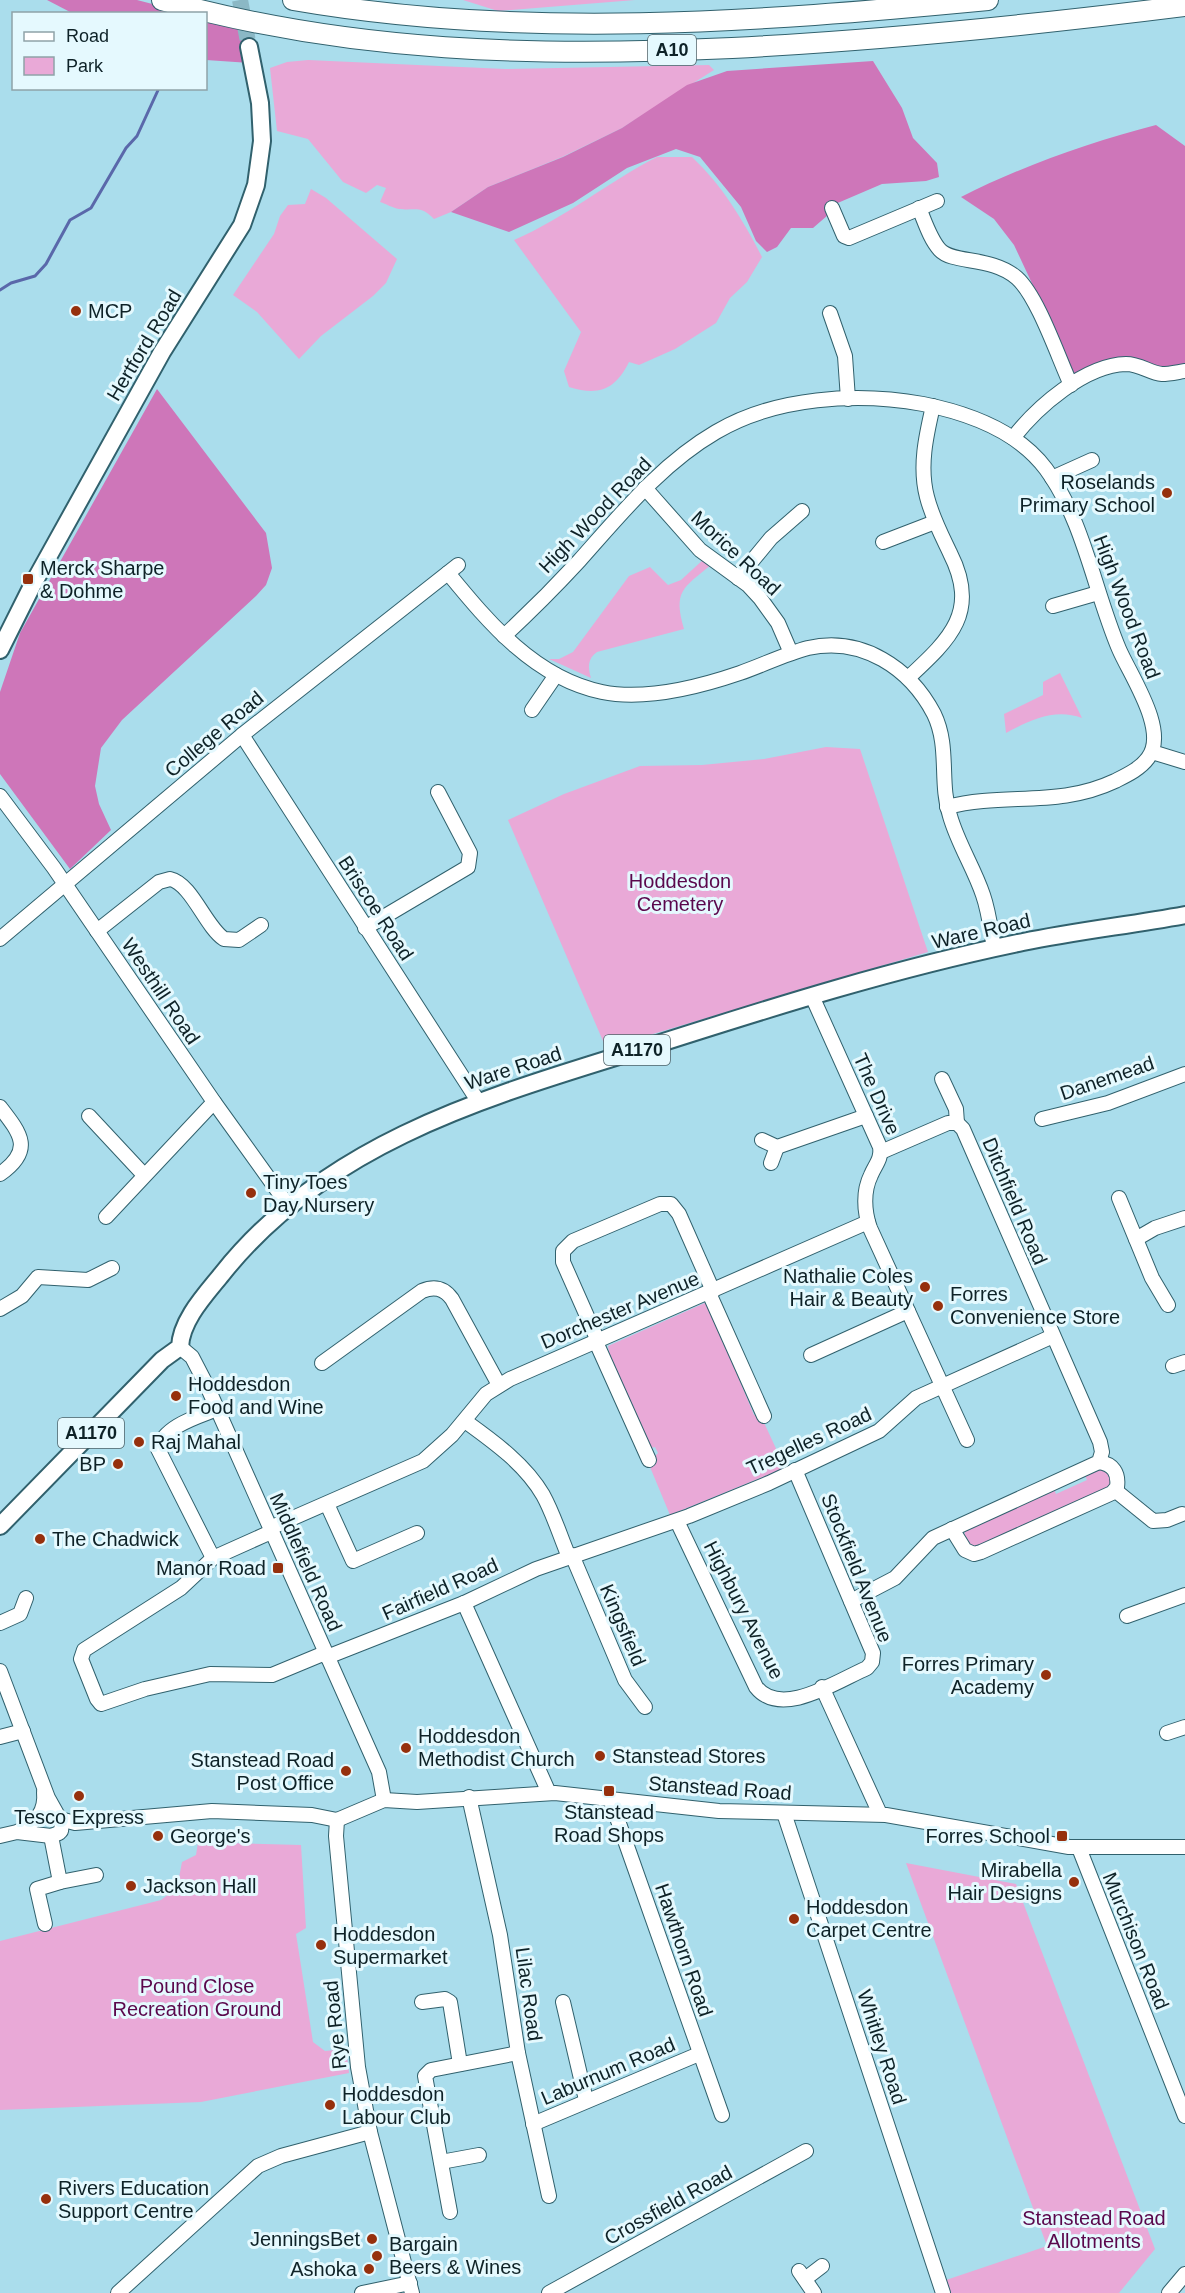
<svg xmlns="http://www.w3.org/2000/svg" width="1185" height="2293" font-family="Helvetica,sans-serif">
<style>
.green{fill:#e9a9d7}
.forest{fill:#ce76b9}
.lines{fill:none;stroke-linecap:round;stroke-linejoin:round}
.stream{stroke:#5a68aa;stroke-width:3}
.major-tunnel{stroke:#8bb8c5;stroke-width:16;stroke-dasharray:16 8;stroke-linecap:butt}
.minor-casing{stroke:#31616d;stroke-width:16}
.major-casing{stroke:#31616d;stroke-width:20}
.highway-casing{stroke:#31616d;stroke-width:22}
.minor{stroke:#fff;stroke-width:14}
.major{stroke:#fff;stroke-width:16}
.highway{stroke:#fff;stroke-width:20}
.poi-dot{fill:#96300d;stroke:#e5f9fe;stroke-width:2}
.labels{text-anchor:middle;stroke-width:6;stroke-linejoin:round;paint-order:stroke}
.shield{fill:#e5f9fe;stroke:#4e6268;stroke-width:1.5}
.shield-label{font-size:18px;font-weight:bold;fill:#0e2227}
.poi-label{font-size:20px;fill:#0e2227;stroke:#e5f9fe;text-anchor:start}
.street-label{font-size:20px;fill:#0e2227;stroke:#e5f9fe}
.park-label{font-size:20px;fill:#5a074c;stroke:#e5f9fe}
</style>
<rect width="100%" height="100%" fill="#aaddec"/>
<g class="green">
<polygon points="463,0 635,0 498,11"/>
<path d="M308 60 505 69 709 65 714 70 622 128 562 157 488 187 451 212 434 219C420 205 416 211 399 209 393 208 386 204 380 202L386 188 377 185 366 193 343 182 308 139 277 131 270 68 287 62Z"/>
<path d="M657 157H692C722 185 743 220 762 257L747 282 730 298 716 323 675 349 639 365 629 362C615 390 599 396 569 387L564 371 581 332 514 240C565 218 608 182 657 157Z"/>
<polygon points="311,189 326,198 397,259 386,283 373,296 321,336 299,359 257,312 233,295 274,234 280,216 288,205 305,204"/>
<path d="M704 559 711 565C683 588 673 591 684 629L597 652C587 659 588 668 591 678L549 659H559L573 652 629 576 650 567 668 585 681 580Z"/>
<path d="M1060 673 1082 718C1055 708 1030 720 1006 733L1004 714 1043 695V682Z"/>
<polygon points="826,747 860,749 928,952 606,1048 508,820 564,794 640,766 702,765 764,759"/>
<polygon points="707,1302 754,1415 761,1416 785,1468 670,1515 650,1467 655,1465 654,1457 658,1453 655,1447 651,1448 610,1358 608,1346"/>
<polygon points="1096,1467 1110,1472 1112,1486 973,1549 964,1539 965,1529 1053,1487 1056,1494 1087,1480 1084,1473"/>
<polygon points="198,1842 301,1845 306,1928 296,1934 313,2042 325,2051 346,2049 349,2073 201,2102 0,2110 0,1941 161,1900 177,1888 182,1862 196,1855"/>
<polygon points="906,1863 1016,1884 1155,2249 1119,2293 951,2293 946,2280 1047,2246"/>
</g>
<g class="forest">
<polygon points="47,0 137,0 187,13 72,13"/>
<polygon points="206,18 240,27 250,63 206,60"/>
<polygon points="873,61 902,108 913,138 937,163 939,177 926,181 882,184 826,208 828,215 813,228 791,228 777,247 767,252 756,241 741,207 700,157 676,149 627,168 573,203 509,232 451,212 488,187 563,157 622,128 687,85 727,71"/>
<path d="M1156 125 1185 146V365L1168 374C1133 348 1112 362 1075 375L1014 245 994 219 961 197C1022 166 1090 142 1156 125Z"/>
<polygon points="157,389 266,533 272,568 266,585 256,596 122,720 101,748 95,786 99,804 111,830 70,869 0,774 0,692 20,633"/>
</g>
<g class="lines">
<polyline class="stream" points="0,290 11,283 35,276 46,264 70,220 91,208 126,148 137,136 159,88"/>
<polyline class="major-tunnel" points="240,0 249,47"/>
<defs>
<g id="minor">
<polyline points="832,208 844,236 849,238 937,201"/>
<path d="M919 208C925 222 930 239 940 250 953 264 992 256 1017 278 1038 297 1058 357 1071 385"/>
<polyline points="830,313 845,356 848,399"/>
<path d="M1013 438C1037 407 1085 365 1126 364 1140 364 1150 373 1162 374 1169 374 1178 372 1185 371"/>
<polyline points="1052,478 1092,460"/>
<polyline points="645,488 700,550 748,585 760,598 778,623 791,653"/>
<polyline points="883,542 935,522"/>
<path d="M448 573C489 623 535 678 602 692 646 701 699 687 740 673 763 665 785 654 808 648 862 636 910 668 934 714 950 747 939 782 950 816 958 844 974 868 983 895 989 912 991 931 994 948"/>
<polyline points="738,578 771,538 802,511"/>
<polyline points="1053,606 1098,593"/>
<path d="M504 636C530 612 555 587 579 561 621 514 661 464 716 432 775 397 857 392 923 404 968 413 1017 430 1046 469 1084 521 1094 590 1119 649 1130 675 1169 731 1148 758 1140 769 1127 775 1115 781 1058 808 1005 792 947 807"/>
<path d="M908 678C950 639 980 612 950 553 941 534 932 517 927 497 919 467 926 436 933 406"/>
<polyline points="532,710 556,675"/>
<polyline points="242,735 478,1101"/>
<polyline points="1152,752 1185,762"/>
<polyline points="0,796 54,868 214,1102 290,1208"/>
<polyline points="365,928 468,867 470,853 438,792"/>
<path d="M97 931 159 882 170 879C192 884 205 926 224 939L239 940 261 925"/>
<polyline points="0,939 242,735 458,565"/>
<path d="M812 996 880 1147C882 1159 875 1165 871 1175 863 1191 864 1211 870 1228L967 1440"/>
<polyline points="942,1079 956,1109 957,1123"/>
<path d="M0 1107C21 1134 34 1150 0 1174"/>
<polyline points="89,1116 144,1175"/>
<polyline points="1042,1119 1108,1103 1185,1074"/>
<polyline points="762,1140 777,1147 866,1116"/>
<polyline points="771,1163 777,1147"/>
<polyline points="1119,1198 1152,1278 1168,1305"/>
<polyline points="106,1217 214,1102"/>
<polyline points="1136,1239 1155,1228 1185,1218"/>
<polyline points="709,1293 764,1416"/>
<polyline points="0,1309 22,1296 38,1277 88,1280 112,1268"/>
<polyline points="598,1341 563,1262 563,1251 573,1241 660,1204 671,1204 679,1214 713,1291"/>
<polyline points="596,1342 649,1460"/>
<polyline points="180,1347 192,1357 207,1386 379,1772 384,1800"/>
<polyline points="811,1355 908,1311"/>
<path d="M322 1363 422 1291C434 1286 444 1288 452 1299L499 1385"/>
<polyline points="1173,1366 1185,1362"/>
<path d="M465 1421C494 1442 525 1464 543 1495 554 1515 560 1536 569 1557"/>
<polyline points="1116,1491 1153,1521 1167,1520 1182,1514"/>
<polyline points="327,1504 353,1561 417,1533"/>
<path d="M677 1521 756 1687C781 1719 837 1681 867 1668L872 1662 873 1653 795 1470"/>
<polyline points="270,1528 423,1461 452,1435 486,1394 510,1379 868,1222"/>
<path d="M952 1529 965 1550 974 1554 981 1552 1112 1493 1117 1487C1119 1473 1113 1464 1099 1462"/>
<polyline points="271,1532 213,1558 181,1588 84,1650 81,1659 97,1699 101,1704 145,1689 210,1674 272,1675 325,1653"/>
<polyline points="572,1555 625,1680 645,1707"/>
<path d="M213 1558 158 1449C164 1426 197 1417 217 1409"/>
<polyline points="851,1601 895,1578 933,1538 1099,1462 1102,1452 1100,1442 963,1129 957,1123 948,1123 881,1152"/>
<polyline points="464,1603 549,1793"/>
<polyline points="1127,1616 1185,1595"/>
<polyline points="0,1623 20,1614 26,1598"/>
<polyline points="327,1657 464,1603 536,1569 689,1516 769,1483 879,1431 916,1398 1053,1336"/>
<polyline points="0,1671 48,1798 62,1823 61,1831"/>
<polyline points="822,1687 880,1814"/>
<polyline points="1167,1733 1185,1727"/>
<polyline points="0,1737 23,1731"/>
<polyline points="469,1797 500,1935 518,2053 549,2196"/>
<polyline points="610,1798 722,2115"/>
<polyline points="784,1813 943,2293"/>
<polyline points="60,1819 75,1823 212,1811 312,1815 337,1820 384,1800 417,1802 555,1793 719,1811 886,1815 1069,1847 1185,1847"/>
<polyline points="337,1820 336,1836 358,2067 370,2132 412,2293"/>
<path d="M19 1831C36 1822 46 1812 44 1792"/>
<polyline points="0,1836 17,1832 51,1836 59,1833"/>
<polyline points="51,1836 60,1882 96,1875"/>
<polyline points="1079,1848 1185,2116"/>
<polyline points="45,1924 37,1889 60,1882"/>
<polyline points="422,2002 445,1999 450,2002 460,2064"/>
<polyline points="563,2002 586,2100"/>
<polyline points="533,2124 699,2054"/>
<polyline points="441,2162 479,2155"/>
<polyline points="450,2212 425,2076 431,2070 518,2053"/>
<polyline points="799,2271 814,2293"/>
<polyline points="805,2279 822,2266"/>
<polyline points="118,2293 258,2166 281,2156 370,2132"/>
<polyline points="362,2293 410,2283"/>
<polyline points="549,2293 806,2151"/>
<polyline points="1169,2293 1185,2274"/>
</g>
<g id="major">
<polyline points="0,650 33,584 162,352 242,225 256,185 262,141 260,103 249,47"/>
<path d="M0 1526 162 1360 180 1347C181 1320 206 1294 222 1274 329 1139 494 1095 651 1046 773 1007 896 968 1023 942 1076 931 1131 925 1185 915"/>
</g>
<g id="highway">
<path d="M162 0C351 53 538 57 732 48 884 40 1034 25 1185 6"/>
<path d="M293 0C523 40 757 22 988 0"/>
</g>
</defs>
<use href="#minor" class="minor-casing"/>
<use href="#major" class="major-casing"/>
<use href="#highway" class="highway-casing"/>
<use href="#minor" class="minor"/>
<use href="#major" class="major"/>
<use href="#highway" class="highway"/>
</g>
<g class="poi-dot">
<circle cx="76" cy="311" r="6"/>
<circle cx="1167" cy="493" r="6"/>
<rect x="22" y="573" width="12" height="12" rx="3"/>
<circle cx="251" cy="1193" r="6"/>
<circle cx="925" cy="1287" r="6"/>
<circle cx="938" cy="1306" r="6"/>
<circle cx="176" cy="1396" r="6"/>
<circle cx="139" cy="1442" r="6"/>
<circle cx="118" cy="1464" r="6"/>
<circle cx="40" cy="1539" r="6"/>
<rect x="272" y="1562" width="12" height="12" rx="3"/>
<circle cx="1046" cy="1675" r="6"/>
<circle cx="406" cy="1748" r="6"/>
<circle cx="600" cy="1756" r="6"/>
<circle cx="346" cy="1771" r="6"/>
<rect x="603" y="1785" width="12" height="12" rx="3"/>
<circle cx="79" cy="1796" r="6"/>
<circle cx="158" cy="1836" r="6"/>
<rect x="1056" y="1830" width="12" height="12" rx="3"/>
<circle cx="1074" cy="1882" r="6"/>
<circle cx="131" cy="1886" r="6"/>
<circle cx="794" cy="1919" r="6"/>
<circle cx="321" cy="1945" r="6"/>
<circle cx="330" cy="2105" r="6"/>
<circle cx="46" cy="2199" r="6"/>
<circle cx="372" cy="2239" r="6"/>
<circle cx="377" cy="2256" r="6"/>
<circle cx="369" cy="2269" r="6"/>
</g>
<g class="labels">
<g class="shield">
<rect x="648" y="35" width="48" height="30" rx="4.5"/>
<rect x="604" y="1035" width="66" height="30" rx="4.5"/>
<rect x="58" y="1418" width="66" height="30" rx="4.5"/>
</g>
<g class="shield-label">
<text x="672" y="56">A10</text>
<text x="637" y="1056">A1170</text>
<text x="91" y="1439">A1170</text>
</g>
<g class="poi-label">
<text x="88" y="318">MCP</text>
<text x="1155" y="489" text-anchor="end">Roselands<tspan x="1155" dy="23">Primary School</tspan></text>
<text x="40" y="575">Merck Sharpe<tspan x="40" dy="23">&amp; Dohme</tspan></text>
<text x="263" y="1189">Tiny Toes<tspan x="263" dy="23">Day Nursery</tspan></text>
<text x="913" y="1283" text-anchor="end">Nathalie Coles<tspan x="913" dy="23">Hair &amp; Beauty</tspan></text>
<text x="950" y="1301">Forres<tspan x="950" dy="23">Convenience Store</tspan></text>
<text x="188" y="1391">Hoddesdon<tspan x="188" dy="23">Food and Wine</tspan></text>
<text x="151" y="1449">Raj Mahal</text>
<text x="106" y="1471" text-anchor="end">BP</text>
<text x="52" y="1546">The Chadwick</text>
<text x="266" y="1575" text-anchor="end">Manor Road</text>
<text x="1034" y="1671" text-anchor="end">Forres Primary<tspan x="1034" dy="23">Academy</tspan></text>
<text x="418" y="1743">Hoddesdon<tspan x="418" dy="23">Methodist Church</tspan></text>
<text x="612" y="1763">Stanstead Stores</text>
<text x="334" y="1767" text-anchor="end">Stanstead Road<tspan x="334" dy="23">Post Office</tspan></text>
<text x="609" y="1819" text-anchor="middle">Stanstead<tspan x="609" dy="23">Road Shops</tspan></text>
<text x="79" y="1824" text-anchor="middle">Tesco Express</text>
<text x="170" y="1843">George's</text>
<text x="1050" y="1843" text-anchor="end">Forres School</text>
<text x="1062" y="1877" text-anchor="end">Mirabella<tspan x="1062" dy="23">Hair Designs</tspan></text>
<text x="143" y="1893">Jackson Hall</text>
<text x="806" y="1914">Hoddesdon<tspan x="806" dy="23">Carpet Centre</tspan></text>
<text x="333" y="1941">Hoddesdon<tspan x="333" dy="23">Supermarket</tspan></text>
<text x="342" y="2101">Hoddesdon<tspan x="342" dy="23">Labour Club</tspan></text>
<text x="58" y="2195">Rivers Education<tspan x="58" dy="23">Support Centre</tspan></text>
<text x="360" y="2246" text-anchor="end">JenningsBet</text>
<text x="389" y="2251">Bargain<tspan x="389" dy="23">Beers &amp; Wines</tspan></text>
<text x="357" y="2276" text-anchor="end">Ashoka</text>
</g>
<g class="street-label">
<text transform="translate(144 345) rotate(-59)" y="7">Hertford Road</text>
<text transform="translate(595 515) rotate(-46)" y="7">High Wood Road</text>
<text transform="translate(736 553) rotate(43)" y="7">Morice Road</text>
<text transform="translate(1127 607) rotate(69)" y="7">High Wood Road</text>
<text transform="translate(214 734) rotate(-40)" y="7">College Road</text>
<text transform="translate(376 908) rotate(57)" y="7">Briscoe Road</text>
<text transform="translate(981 931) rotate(-13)" y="7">Ware Road</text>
<text transform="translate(161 991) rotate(56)" y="7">Westhill Road</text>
<text transform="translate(513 1068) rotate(-18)" y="7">Ware Road</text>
<text transform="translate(1107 1078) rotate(-19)" y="7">Danemead</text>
<text transform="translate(877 1094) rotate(66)" y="7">The Drive</text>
<text transform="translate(1015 1201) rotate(67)" y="7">Ditchfield Road</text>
<text transform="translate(620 1310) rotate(-23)" y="7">Dorchester Avenue</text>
<text transform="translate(809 1441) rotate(-25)" y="7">Tregelles Road</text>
<text transform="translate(306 1562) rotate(66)" y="7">Middlefield Road</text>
<text transform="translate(857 1568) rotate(68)" y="7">Stockfield Avenue</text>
<text transform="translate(440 1589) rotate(-24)" y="7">Fairfield Road</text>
<text transform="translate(744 1610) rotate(63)" y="7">Highbury Avenue</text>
<text transform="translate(623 1625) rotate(67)" y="7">Kingsfield</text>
<text transform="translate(720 1788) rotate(4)" y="7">Stanstead Road</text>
<text transform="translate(1136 1941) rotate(68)" y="7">Murchison Road</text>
<text transform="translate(684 1950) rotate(71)" y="7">Hawthorn Road</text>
<text transform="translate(529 1994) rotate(82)" y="7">Lilac Road</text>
<text transform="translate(335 2025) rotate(-96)" y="7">Rye Road</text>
<text transform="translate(882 2047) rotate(72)" y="7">Whitley Road</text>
<text transform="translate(608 2071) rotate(-23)" y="7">Laburnum Road</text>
<text transform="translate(668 2205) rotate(-29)" y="7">Crossfield Road</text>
</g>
<g class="park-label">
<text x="680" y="888">Hoddesdon<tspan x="680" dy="23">Cemetery</tspan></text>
<text x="197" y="1993">Pound Close<tspan x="197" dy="23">Recreation Ground</tspan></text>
<text x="1094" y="2225">Stanstead Road<tspan x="1094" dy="23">Allotments</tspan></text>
</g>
</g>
<rect x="12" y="12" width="195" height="78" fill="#e5f9fe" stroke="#8fa3a8" stroke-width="1.5"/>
<rect x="24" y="32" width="30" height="9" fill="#ffffff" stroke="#8fa3a8" stroke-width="1.5"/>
<text x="66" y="42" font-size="18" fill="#0e2227">Road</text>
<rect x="24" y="57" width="30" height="18" fill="#e9a9d7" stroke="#8fa3a8" stroke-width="1.5"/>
<text x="66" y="72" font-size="18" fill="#0e2227">Park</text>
</svg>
